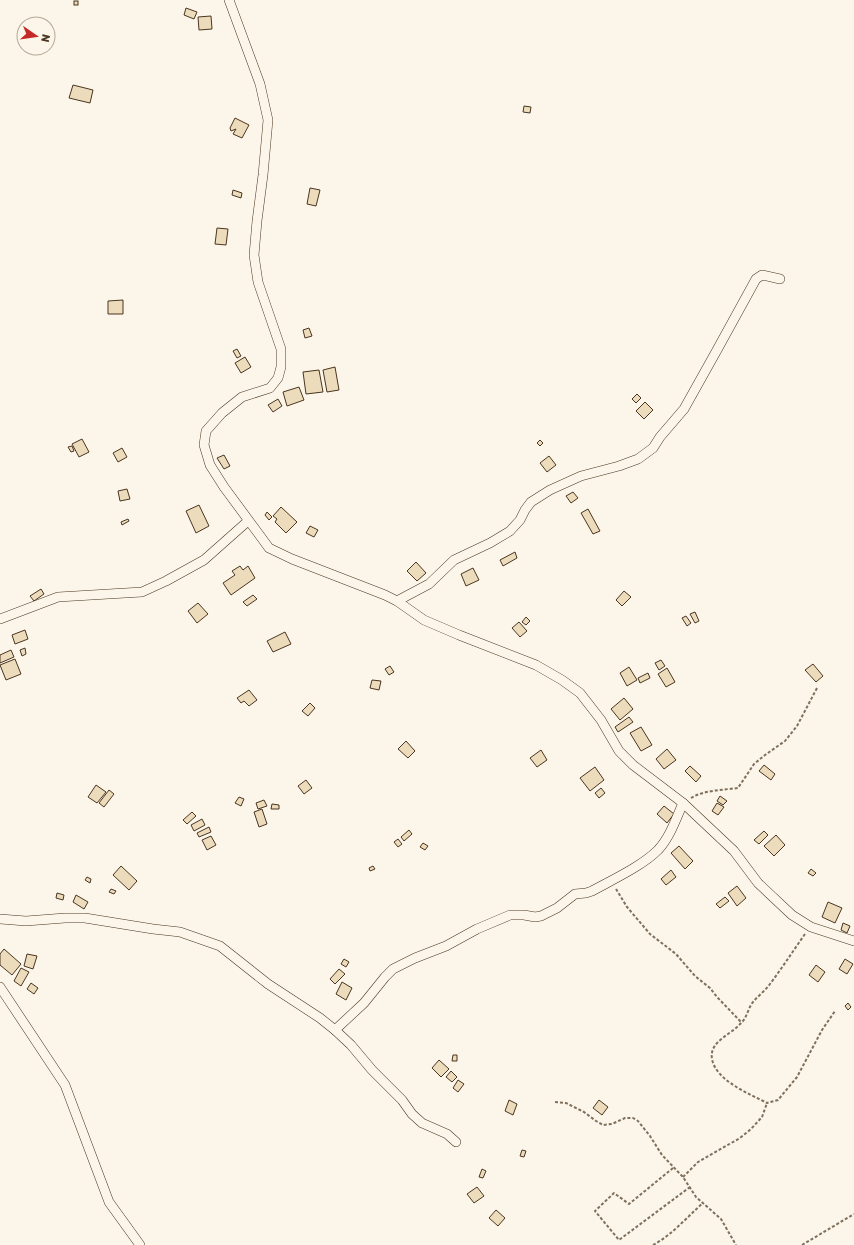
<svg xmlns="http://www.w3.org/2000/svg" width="854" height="1245" font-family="Rubik,sans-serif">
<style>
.building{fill:#ecdcbc;stroke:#4a3520}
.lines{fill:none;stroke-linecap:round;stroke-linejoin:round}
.street-casing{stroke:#4a3520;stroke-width:10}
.path{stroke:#7f6f5c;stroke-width:2;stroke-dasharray:3 2;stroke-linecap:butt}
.street{stroke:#fbf6e9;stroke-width:9}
</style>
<rect width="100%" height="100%" fill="#fbf6e9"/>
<g class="building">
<rect x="74" y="1" width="4" height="4"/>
<polygon points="186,8 197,12 194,19 184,15"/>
<polygon points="211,16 212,29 199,30 198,17"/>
<polygon points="73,85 93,90 90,103 69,98"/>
<polygon points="524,106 531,107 530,113 523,112"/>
<polygon points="235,118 249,125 242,138 233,134 236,129 231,131 230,128"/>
<polygon points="310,188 320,190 316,206 307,204"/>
<polygon points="233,190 242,193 241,198 232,195"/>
<polygon points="217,228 228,229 226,245 215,244"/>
<polygon points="123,300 123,314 108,314 108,301"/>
<polygon points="309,328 312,336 305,338 303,330"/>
<polygon points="237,349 241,356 237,358 233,351"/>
<polygon points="245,357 251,367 241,373 235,363"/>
<polygon points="335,367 339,390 327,392 323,370"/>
<polygon points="319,370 323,392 306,394 303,372"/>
<polygon points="299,387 304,400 287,406 283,392"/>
<polygon points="637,394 641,398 636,403 632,399"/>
<polygon points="278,399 282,406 273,412 268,405"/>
<polygon points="645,402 653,410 644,419 636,411"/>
<polygon points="82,439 89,452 79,457 72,444"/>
<polygon points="540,440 543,443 540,446 537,443"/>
<polygon points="72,446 74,451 71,452 68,447"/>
<polygon points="122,448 127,457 118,462 113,453"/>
<polygon points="224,455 230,466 224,469 217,458"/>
<polygon points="549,456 556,465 547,472 540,463"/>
<polygon points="127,489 130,499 120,501 118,491"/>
<polygon points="573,492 578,498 571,503 566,496"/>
<polygon points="199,505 209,526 196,533 186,511"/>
<polygon points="281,507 297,522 286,533 275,522 277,519 273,516"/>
<polygon points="588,509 600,531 593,534 581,513"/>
<polygon points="267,512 272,517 269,520 265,515"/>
<polygon points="128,519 129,521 122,525 121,522"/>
<polygon points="310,526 318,530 314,537 306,533"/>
<polygon points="515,552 517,558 503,566 500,560"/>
<polygon points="416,562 426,573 417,581 407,571"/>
<polygon points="240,566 243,570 248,566 255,578 231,595 223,583 235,575 232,571"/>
<polygon points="473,568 479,580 466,586 461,574"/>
<polygon points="41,589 44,594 34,601 30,596"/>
<polygon points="624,591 631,597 622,606 616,600"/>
<polygon points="253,595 257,599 247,606 243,602"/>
<polygon points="198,603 208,614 197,623 188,611"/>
<polygon points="695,612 699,621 695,623 690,614"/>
<polygon points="686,616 691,623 687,626 682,618"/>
<polygon points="526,617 530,621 526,625 522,622"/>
<polygon points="519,622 527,631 520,637 512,628"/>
<polygon points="25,630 28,639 15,644 12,635"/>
<polygon points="285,632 291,644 273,652 267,641"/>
<polygon points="25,648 26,654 22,656 20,650"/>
<polygon points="11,650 14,657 0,663 0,655"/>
<polygon points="15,659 21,674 6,680 0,665"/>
<polygon points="661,660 665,666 659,670 655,663"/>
<polygon points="813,664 823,676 816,682 805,670"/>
<polygon points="390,666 394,672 389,675 385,669"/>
<polygon points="629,667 637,680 627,686 620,673"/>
<polygon points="667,668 675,682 666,687 658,674"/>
<polygon points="648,673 650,678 640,683 638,678"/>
<polygon points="372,680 381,681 379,690 370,688"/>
<polygon points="249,690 257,700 249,706 244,701 241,703 237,698"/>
<polygon points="624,698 633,709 620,720 611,709"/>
<polygon points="310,703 315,708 308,716 302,711"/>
<polygon points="629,717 633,722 618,732 615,727"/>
<polygon points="641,727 652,745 641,751 630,733"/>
<polygon points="406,741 415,751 408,758 398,749"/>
<polygon points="667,749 676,760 664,769 656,759"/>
<polygon points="541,750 547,760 537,767 530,758"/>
<polygon points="764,765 775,774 771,780 759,771"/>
<polygon points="690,766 701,776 696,782 685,771"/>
<polygon points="595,767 604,780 590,791 580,778"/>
<polygon points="306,780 312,788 304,794 298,786"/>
<polygon points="96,785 106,792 97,803 88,797"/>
<polygon points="601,788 605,793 599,798 595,793"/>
<polygon points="109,790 114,794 104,807 99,803"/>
<polygon points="720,796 727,801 723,805 717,801"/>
<polygon points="239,797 244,799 241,806 235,803"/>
<polygon points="264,800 267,806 258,809 256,803"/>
<polygon points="717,803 724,807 718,815 712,811"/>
<polygon points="272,804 279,805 279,809 271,809"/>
<polygon points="664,806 674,814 667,823 657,814"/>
<polygon points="262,809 267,824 259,827 254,812"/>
<polygon points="192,812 196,816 187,824 183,820"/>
<polygon points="202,819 205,825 194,831 191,825"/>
<polygon points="209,827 211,832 199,837 197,833"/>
<polygon points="409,830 412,834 404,841 401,837"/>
<polygon points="764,831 768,835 759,844 754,840"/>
<polygon points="776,835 785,845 774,856 764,846"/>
<polygon points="211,836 216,845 207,850 202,840"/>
<polygon points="398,839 402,844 398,847 394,842"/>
<polygon points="423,843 428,846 425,850 420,847"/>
<polygon points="679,846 693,861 685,869 671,853"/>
<polygon points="121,866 137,881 129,890 113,875"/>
<polygon points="373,866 375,869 370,871 369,868"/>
<polygon points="811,869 816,873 813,876 808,873"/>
<polygon points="671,870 676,877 666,885 661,879"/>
<polygon points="87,877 91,879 90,883 85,880"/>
<polygon points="737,886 746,898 737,906 728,893"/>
<polygon points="111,889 116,891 114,894 109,892"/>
<polygon points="57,893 64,895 63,900 56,898"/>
<polygon points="76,895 88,902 84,909 73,902"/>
<polygon points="725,897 729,901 720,908 716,904"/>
<polygon points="828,902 842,908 835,923 822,917"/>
<polygon points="843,923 850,926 847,933 841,930"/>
<polygon points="4,949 21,964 12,975 0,965 0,954"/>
<polygon points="27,954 37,956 33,969 24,966"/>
<polygon points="344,959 349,962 346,967 341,964"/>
<polygon points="845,959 853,964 847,974 839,969"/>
<polygon points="816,965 825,972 818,982 809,975"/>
<polygon points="21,968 29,972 21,986 14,981"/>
<polygon points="339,969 345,974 335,984 330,979"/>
<polygon points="342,982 352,988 346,1000 336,994"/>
<polygon points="31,983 38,988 34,994 27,989"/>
<polygon points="848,1003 851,1007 848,1010 845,1006"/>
<polygon points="453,1055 457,1055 457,1061 452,1061"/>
<polygon points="439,1060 449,1069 441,1077 432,1068"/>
<polygon points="451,1071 457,1077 452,1082 446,1077"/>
<polygon points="458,1080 464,1084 458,1092 453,1088"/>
<polygon points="509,1100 517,1104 513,1115 505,1111"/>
<polygon points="599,1100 608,1107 602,1115 593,1108"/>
<polygon points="522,1150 526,1151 524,1157 520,1156"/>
<polygon points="482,1169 486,1171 483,1178 479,1177"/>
<polygon points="477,1187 484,1196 474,1203 467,1194"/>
<polygon points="496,1210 505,1218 498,1226 489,1218"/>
</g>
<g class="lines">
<defs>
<g id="street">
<polyline points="229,0 260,84 268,120 263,175 257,221 254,255 258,282 281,349 281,367 278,378 270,388 242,397 222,413 206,431 204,445 210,465 224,487 269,548 292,559 385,595 397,601 424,620 459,635 536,665 562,680 580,693 601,720 619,751 633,765 683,803 734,851 758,883 792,915 811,927 854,941"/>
<polyline points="397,601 429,584 454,560 490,543 510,531 520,520 525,510 531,502 550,490 581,476 619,466 638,459 653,448 660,437 684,409 717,350 756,279 762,275 780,279"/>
<polyline points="0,619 58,597 142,592 166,581 204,560 248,521"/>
<polyline points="0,919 26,921 65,918 85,918 153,929 180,932 220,946 268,984 320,1018 335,1030 351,1045 372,1070 402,1100 412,1114 422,1123 447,1134 456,1142"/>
<polyline points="0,987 65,1085 109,1202 140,1245"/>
<path d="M335 1030 364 1003 385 977 393 969 415 958 446 946 477 929 510 915H524L535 917 541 916 557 908 575 894 586 893 592 891C612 880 642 866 658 850 670 837 676 819 683 803"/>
</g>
</defs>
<use href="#street" class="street-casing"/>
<g class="path">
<path d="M691 798C704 790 723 790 738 788L754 764 765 755 785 741 797 726 817 688"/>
<polyline points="616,889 627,907 650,934 676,954 695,976 710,988 717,997 742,1023"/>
<path d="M805 934C793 951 782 968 770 984 765 991 758 996 753 1002 748 1008 747 1018 741 1023 731 1035 709 1041 712 1059 716 1081 750 1094 767 1103L778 1100 797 1077 822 1030 835 1011"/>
<polyline points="555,1102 566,1103 584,1112 596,1121 603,1125 612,1124 625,1118 633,1118 638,1121 650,1136 662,1155 683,1177 696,1197 721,1219 736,1245"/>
<polyline points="673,1168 629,1204 614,1193 595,1211 619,1240 690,1187"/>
<polyline points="683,1177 698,1162 740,1138 751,1129 762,1117 767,1103"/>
<path d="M653 1245C672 1235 687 1217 703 1203"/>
<polyline points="802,1245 854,1214"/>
</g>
<use href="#street" class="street"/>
</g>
<g transform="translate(36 36) rotate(103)"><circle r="19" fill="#fbf6e9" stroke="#b4a999"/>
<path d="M0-3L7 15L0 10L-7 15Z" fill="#c62828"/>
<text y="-6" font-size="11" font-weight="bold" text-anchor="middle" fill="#4a3520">N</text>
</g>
</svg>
